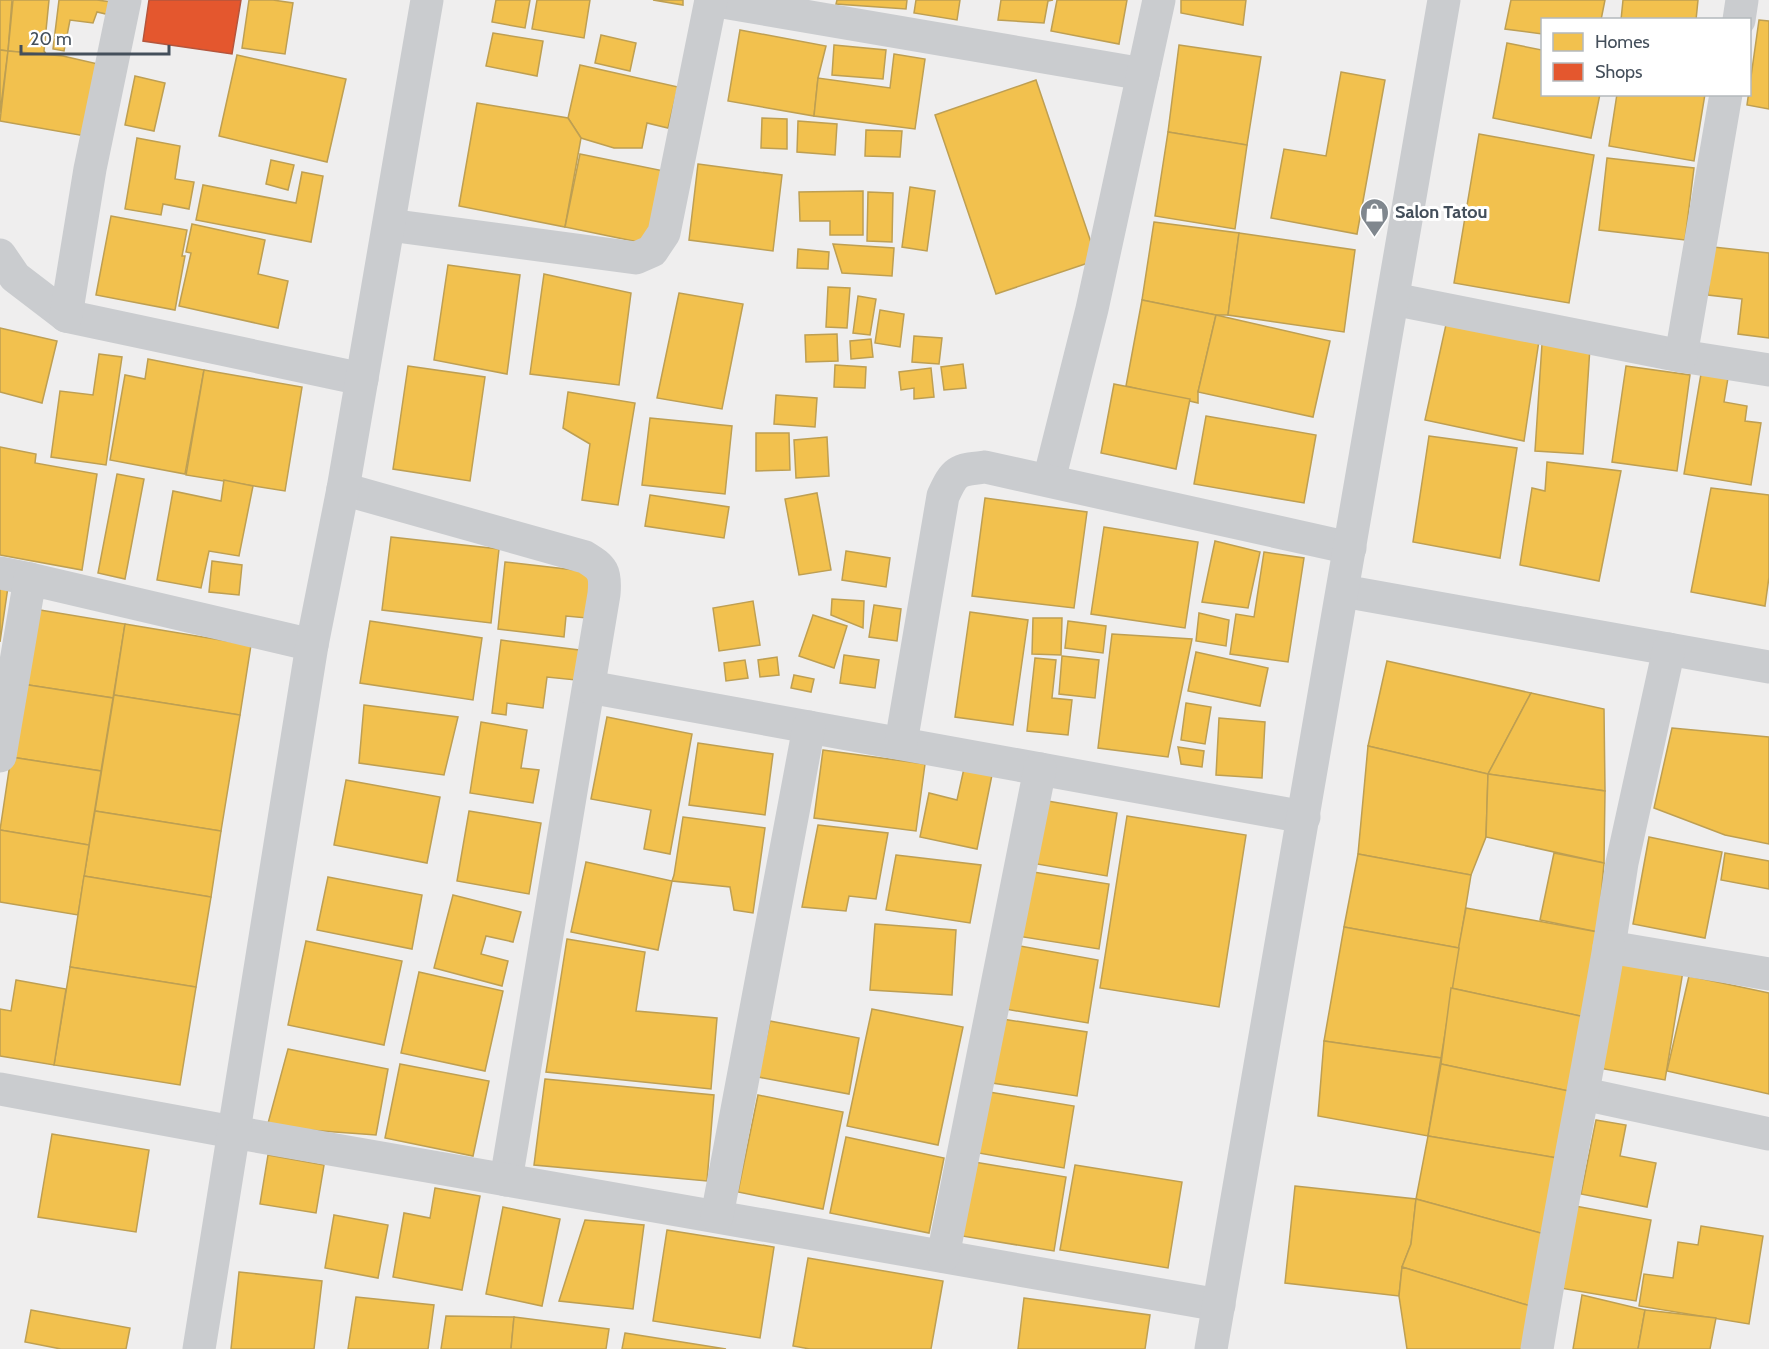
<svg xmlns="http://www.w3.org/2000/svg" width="1769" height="1349" font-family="Cabin,sans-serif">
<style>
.homes{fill:#f2c14e;stroke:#be9f52;stroke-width:1.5}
.shops{fill:#e4572e;stroke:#b4553c;stroke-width:1.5}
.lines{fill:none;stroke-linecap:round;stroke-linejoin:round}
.street{stroke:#cacccf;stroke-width:33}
.labels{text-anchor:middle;stroke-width:6;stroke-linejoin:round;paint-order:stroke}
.poi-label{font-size:18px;font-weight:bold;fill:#444f5b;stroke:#fff;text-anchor:start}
</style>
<rect width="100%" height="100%" fill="#efeeee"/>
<g class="homes">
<polygon points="0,0 12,0 8,51 0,50"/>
<polygon points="13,0 49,0 44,51 47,55 8,51"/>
<polygon points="59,0 97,0 112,2 110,15 97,12 93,23 70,20 64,51 53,49"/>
<polygon points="249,0 273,0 293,3 285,54 242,48"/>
<polygon points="496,0 530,0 525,28 492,22"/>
<polygon points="537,0 590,0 584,38 532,29"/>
<polygon points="653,0 683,0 683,5"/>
<polygon points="837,0 907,0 906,9 836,4"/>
<polygon points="916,0 960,0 957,20 914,13"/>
<polygon points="1001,0 1053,0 1048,1 1044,23 998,20"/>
<polygon points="1057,0 1127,0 1119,44 1051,31"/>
<polygon points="1181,0 1246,0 1243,25 1181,13"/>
<polygon points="1511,0 1605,0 1601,20 1542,20 1542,34 1505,29"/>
<polygon points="1623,0 1698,0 1696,20 1621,20"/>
<polygon points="1759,20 1769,21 1769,109 1747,105"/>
<polygon points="740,30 826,46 818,78 814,116 728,101"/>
<polygon points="493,33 543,41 537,76 486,66"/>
<polygon points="601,35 636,43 630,71 595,63"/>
<polygon points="1507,43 1542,50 1542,94 1600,94 1591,138 1493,118"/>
<polygon points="834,45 886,50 883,79 832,75"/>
<polygon points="1179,45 1261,57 1247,145 1168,132"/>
<polygon points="0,50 8,51 0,113"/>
<polygon points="8,51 63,56 98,64 85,136 0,121"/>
<polygon points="894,54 925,59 915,129 814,116 818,78 890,88"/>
<polygon points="237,55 346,79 327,162 219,136"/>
<polygon points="580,65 678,87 668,128 647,123 642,148 614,148 581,138 568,118"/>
<polygon points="1341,72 1385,80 1357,234 1271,218 1284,149 1326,156"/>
<polygon points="135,76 165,83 154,131 125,125"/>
<polygon points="1036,80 1097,260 996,294 935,115"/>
<polygon points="1617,94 1705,94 1694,161 1609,146"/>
<polygon points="477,103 568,118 581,138 565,227 459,206"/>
<polygon points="762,118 787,119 787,149 761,148"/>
<polygon points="798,121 837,124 835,155 797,152"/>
<polygon points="866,130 902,131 900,157 865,156"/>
<polygon points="1168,132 1247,145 1235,229 1155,216"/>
<polygon points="1479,134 1594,155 1569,303 1454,283"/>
<polygon points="137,138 180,146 175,179 194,182 189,209 163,204 161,215 125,209"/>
<polygon points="580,154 664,171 648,244 565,227"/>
<polygon points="1607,158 1694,168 1685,240 1599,230"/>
<polygon points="271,160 294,165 288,190 266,184"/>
<polygon points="698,164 782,175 773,251 689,240"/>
<polygon points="302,172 323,176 311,242 196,220 203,185 296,203"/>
<polygon points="910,187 935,191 927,251 902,247"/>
<polygon points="863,191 863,235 830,235 830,221 800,221 799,192"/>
<polygon points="868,192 893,193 892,242 867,241"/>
<polygon points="111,216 187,230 182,256 185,256 175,310 96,295"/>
<polygon points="1154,222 1239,233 1228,315 1216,315 1142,300"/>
<polygon points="192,224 265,240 258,274 288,281 278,328 179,306 191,253 186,252"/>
<polygon points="1239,233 1355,250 1344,332 1228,315"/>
<polygon points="833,244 894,248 892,276 842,273"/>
<polygon points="1713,247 1769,253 1769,338 1738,334 1742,299 1708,295"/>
<polygon points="798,249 829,252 828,269 797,268"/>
<polygon points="448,265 520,275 507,374 434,360"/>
<polygon points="544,274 631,293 619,385 530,374"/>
<polygon points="828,287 850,288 847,328 826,327"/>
<polygon points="679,293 743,304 722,409 657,398"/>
<polygon points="858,296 876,299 870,335 853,333"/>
<polygon points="1142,300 1216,315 1198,392 1198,403 1126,386"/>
<polygon points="880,310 904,314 900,347 875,343"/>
<polygon points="1216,315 1330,341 1313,417 1198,392"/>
<polygon points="1447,320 1540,334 1524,441 1425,420"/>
<polygon points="0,328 57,341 42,403 0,392"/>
<polygon points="837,334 838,361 806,362 805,335"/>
<polygon points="914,336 942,338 939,364 912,362"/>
<polygon points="871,339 873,357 851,359 850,341"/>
<polygon points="1542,344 1590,347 1583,454 1535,451"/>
<polygon points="99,354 122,357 106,465 51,457 60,391 93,395"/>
<polygon points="148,359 204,370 185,474 110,460 125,375 145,379"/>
<polygon points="963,364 966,388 944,390 941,367"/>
<polygon points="835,365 866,367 865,388 834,387"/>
<polygon points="408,366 485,377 470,481 393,469"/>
<polygon points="1626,366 1690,375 1677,471 1612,462"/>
<polygon points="931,368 934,397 914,399 914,388 901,390 899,372"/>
<polygon points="1702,368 1729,372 1724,402 1747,406 1745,421 1761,423 1751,485 1684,474"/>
<polygon points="204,370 302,387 285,491 186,475"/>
<polygon points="1114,384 1190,399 1176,469 1101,453"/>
<polygon points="568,392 635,403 618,505 582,500 590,444 563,428"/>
<polygon points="776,395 817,398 815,427 774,424"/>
<polygon points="1206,416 1316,435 1304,503 1194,484"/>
<polygon points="650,418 732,426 725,494 642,485"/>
<polygon points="756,433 789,433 790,470 756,471"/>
<polygon points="1429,436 1517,448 1500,558 1413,542"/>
<polygon points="827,437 829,476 796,478 794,440"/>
<polygon points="0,447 36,454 35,463 97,474 82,570 0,555"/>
<polygon points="1547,462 1621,471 1599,581 1520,565 1532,488 1545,491"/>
<polygon points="117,474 144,479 125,579 98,573"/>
<polygon points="224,480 253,486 239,556 209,551 201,588 157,580 173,491 221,501"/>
<polygon points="1711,488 1769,495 1769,577 1765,606 1691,592"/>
<polygon points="817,493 831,570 799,575 785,499"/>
<polygon points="650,495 729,507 724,538 645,526"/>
<polygon points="985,498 1087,512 1074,608 972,596"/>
<polygon points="1104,527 1198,542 1185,628 1091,614"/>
<polygon points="391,537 499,549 491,623 382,610"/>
<polygon points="1215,541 1260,552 1248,608 1202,602"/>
<polygon points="846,551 890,558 886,587 842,580"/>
<polygon points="1264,552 1304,558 1288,662 1230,654 1236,614 1254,617"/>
<polygon points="212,561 242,565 239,595 209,592"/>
<polygon points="505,562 592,572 587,618 566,616 564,637 498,629"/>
<polygon points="0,579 9,580 0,642"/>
<polygon points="832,599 864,601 863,628 831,615"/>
<polygon points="753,601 760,645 719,651 713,608"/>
<polygon points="874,605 901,609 897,641 869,637"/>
<polygon points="34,609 125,624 113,698 22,684"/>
<polygon points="970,612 1028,620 1013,725 955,717"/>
<polygon points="1199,613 1229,620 1226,646 1196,641"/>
<polygon points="813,615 847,626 834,668 799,656"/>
<polygon points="1033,618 1062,618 1061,655 1032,654"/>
<polygon points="370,621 482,638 473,700 360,683"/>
<polygon points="1068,621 1106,626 1103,653 1065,648"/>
<polygon points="125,624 251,645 240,715 114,695"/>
<polygon points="1112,634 1192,639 1168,757 1098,748"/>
<polygon points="501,640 579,650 576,680 547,677 543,708 507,703 506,715 492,713"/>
<polygon points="1196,652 1268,668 1260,706 1188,691"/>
<polygon points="844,655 879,660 875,688 840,683"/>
<polygon points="1062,656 1099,660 1095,698 1059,694"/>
<polygon points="777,657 779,675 760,677 758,660"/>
<polygon points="1035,658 1056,660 1052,698 1072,700 1068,735 1027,731"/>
<polygon points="745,660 748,678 726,681 724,663"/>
<polygon points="1387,661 1531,693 1488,774 1368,746"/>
<polygon points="794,675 814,679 811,692 791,688"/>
<polygon points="22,684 113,698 101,771 11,757"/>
<polygon points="1531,693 1604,709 1605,791 1488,774"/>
<polygon points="114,695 240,715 221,831 95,811"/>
<polygon points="1186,703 1211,707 1205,744 1181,740"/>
<polygon points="364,705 458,717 444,775 359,763"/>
<polygon points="607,717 692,734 670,854 644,849 651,810 591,799"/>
<polygon points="1219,718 1265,722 1262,778 1216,775"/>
<polygon points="481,722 527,730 521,768 539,770 533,803 470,793"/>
<polygon points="1672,728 1769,737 1769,844 1725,835 1654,808"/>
<polygon points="698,743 773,754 765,815 689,805"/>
<polygon points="1368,746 1488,774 1486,837 1471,875 1358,854"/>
<polygon points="1178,747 1204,751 1202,767 1181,764"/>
<polygon points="823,750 925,764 916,831 814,818"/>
<polygon points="11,757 101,771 89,845 0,830"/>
<polygon points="965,764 993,770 977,849 920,837 929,793 957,800"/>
<polygon points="1488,774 1605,791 1604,863 1486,837"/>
<polygon points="346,780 440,797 427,863 334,845"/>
<polygon points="1042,800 1117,813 1107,876 1031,863"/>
<polygon points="95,811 221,831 211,897 84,876"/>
<polygon points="469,811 541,823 529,894 457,881"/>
<polygon points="1127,816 1246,835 1219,1007 1100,988"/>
<polygon points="683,817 765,828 753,913 734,910 730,887 672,881 674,875"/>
<polygon points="818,825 888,833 876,899 849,896 846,911 802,907"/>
<polygon points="0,830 89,845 78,915 0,902"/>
<polygon points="1649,837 1722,852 1705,938 1633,924"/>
<polygon points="1554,853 1604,863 1598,932 1540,920"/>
<polygon points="1725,853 1769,861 1769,889 1721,880"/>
<polygon points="1358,854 1471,875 1459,948 1344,927"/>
<polygon points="896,855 981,865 970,923 886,910"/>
<polygon points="586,862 672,881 658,950 571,932"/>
<polygon points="1027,871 1109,884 1099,949 1017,936"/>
<polygon points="84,876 211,897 196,987 70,967"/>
<polygon points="328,877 422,895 412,949 317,930"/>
<polygon points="453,895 521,912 513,942 486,936 481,954 508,961 502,986 434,968"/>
<polygon points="1466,908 1598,932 1594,1019 1451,988"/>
<polygon points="875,924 956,930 952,995 870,990"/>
<polygon points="1344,927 1459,948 1441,1058 1324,1041"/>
<polygon points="567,939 645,952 636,1011 717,1018 711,1089 546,1072"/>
<polygon points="306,941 402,961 384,1045 288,1025"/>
<polygon points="1015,945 1098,960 1088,1023 1005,1009"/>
<polygon points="1611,958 1683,971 1665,1080 1593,1067"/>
<polygon points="70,967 196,987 180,1085 54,1065"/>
<polygon points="419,972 503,991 485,1071 401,1053"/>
<polygon points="1689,976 1769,993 1769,1094 1667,1071"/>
<polygon points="16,980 66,989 54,1065 0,1056 0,1009 11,1011"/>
<polygon points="1451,988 1594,1019 1578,1093 1441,1064"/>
<polygon points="872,1009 963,1027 938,1145 847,1126"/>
<polygon points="996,1018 1087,1032 1077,1096 986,1082"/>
<polygon points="770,1021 859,1038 849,1094 758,1077"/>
<polygon points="1324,1041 1441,1058 1428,1136 1318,1116"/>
<polygon points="288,1049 388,1069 376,1135 267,1127"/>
<polygon points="400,1064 489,1081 473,1156 385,1138"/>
<polygon points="1441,1064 1578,1093 1563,1159 1428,1136"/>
<polygon points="545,1079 714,1095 707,1181 534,1165"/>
<polygon points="983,1091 1074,1106 1064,1168 973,1152"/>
<polygon points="758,1095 843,1112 823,1209 738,1192"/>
<polygon points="1596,1120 1626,1125 1620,1156 1656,1163 1647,1207 1581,1194"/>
<polygon points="52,1134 149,1150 136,1232 38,1217"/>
<polygon points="1428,1136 1563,1159 1548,1235 1416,1199"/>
<polygon points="846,1137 944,1158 929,1233 830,1213"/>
<polygon points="268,1155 324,1165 316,1213 260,1204"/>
<polygon points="974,1162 1066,1177 1054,1251 962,1236"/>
<polygon points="1075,1165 1182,1182 1168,1268 1060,1250"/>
<polygon points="1295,1186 1416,1199 1411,1244 1402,1267 1399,1296 1285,1283"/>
<polygon points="435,1188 480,1196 462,1290 393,1277 404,1213 430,1218"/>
<polygon points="1416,1199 1548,1235 1537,1308 1402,1267 1411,1244"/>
<polygon points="1575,1206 1651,1220 1636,1301 1560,1288"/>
<polygon points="503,1207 560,1219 542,1306 486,1294"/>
<polygon points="334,1215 388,1225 378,1278 325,1268"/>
<polygon points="585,1220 644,1225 633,1309 559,1301"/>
<polygon points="1701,1226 1763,1236 1749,1324 1639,1306 1644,1274 1673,1278 1678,1242 1698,1245"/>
<polygon points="667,1230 774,1247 760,1338 653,1321"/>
<polygon points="808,1258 943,1281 931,1349 810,1349 793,1346"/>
<polygon points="1402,1267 1537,1308 1531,1349 1407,1349 1399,1296"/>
<polygon points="239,1272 322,1281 314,1349 231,1349"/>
<polygon points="1582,1295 1645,1310 1638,1349 1573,1349"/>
<polygon points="356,1297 434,1305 428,1349 348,1349"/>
<polygon points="1024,1298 1150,1315 1145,1349 1018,1349"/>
<polygon points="31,1310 130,1328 126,1349 61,1349 25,1342"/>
<polygon points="1645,1310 1716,1318 1710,1349 1638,1349"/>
<polygon points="446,1316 514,1317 511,1349 441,1349"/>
<polygon points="514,1317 609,1329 606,1349 511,1349"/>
<polygon points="625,1333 726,1349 622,1349"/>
</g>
<polygon class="shops" points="149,0 241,0 232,54 143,41"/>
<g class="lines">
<g class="street">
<polyline points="711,0 1143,74"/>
<polyline points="1739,20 1742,0"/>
<polyline points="389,225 636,258 652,251 664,233 711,0"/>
<polyline points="0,255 15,277 66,316 362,379"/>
<polyline points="1393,299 1681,356 1769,370"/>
<polyline points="66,316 90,169 125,0"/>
<polyline points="1681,356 1726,94"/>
<polyline points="1049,480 1092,309 1159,0"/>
<path d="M343 489 585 557C603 568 606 572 604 594L506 1180"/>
<polyline points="0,573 30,579"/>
<polyline points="1343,591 1769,667"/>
<polyline points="1669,649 1622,863 1609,947 1769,974"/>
<polyline points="589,687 1304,817"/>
<path d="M901 743 943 496C955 470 957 470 985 467L1350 548"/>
<polyline points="0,756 30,579 312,645"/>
<polyline points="0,1089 233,1132 1219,1305"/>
<polyline points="1584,1094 1769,1134"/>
<polyline points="717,1216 809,727"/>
<polyline points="943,1256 1040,769"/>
<polyline points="199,1349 312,645 343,489 427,0"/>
<polyline points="1211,1349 1444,0"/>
<path d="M1537 1349C1559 1214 1586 1081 1609 947"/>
</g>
</g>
<defs>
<symbol id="shop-pin" viewBox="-11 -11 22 30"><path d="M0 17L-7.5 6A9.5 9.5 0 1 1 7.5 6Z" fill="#80878e" stroke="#fff"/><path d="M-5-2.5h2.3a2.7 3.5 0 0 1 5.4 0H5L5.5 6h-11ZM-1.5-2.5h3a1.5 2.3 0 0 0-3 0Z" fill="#fff"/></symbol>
</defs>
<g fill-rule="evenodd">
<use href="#shop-pin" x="1358" y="196" width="33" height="45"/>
</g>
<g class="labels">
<g class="poi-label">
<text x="1395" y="218">Salon Tatou</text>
</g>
</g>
<rect x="1541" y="18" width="210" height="78" fill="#ffffff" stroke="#b4b9bd" stroke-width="1.5"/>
<rect x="1553" y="33" width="30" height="18" fill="#f2c14e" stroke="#b4b9bd" stroke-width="1.5"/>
<text x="1595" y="48" font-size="18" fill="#444f5b">Homes</text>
<rect x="1553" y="63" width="30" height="18" fill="#e4572e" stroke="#b4b9bd" stroke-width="1.5"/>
<text x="1595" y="78" font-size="18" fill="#444f5b">Shops</text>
<path d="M21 45v9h148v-9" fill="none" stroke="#444f5b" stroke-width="3"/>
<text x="30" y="45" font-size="18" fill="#444f5b" stroke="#ffffff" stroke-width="4.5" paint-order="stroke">20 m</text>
</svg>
